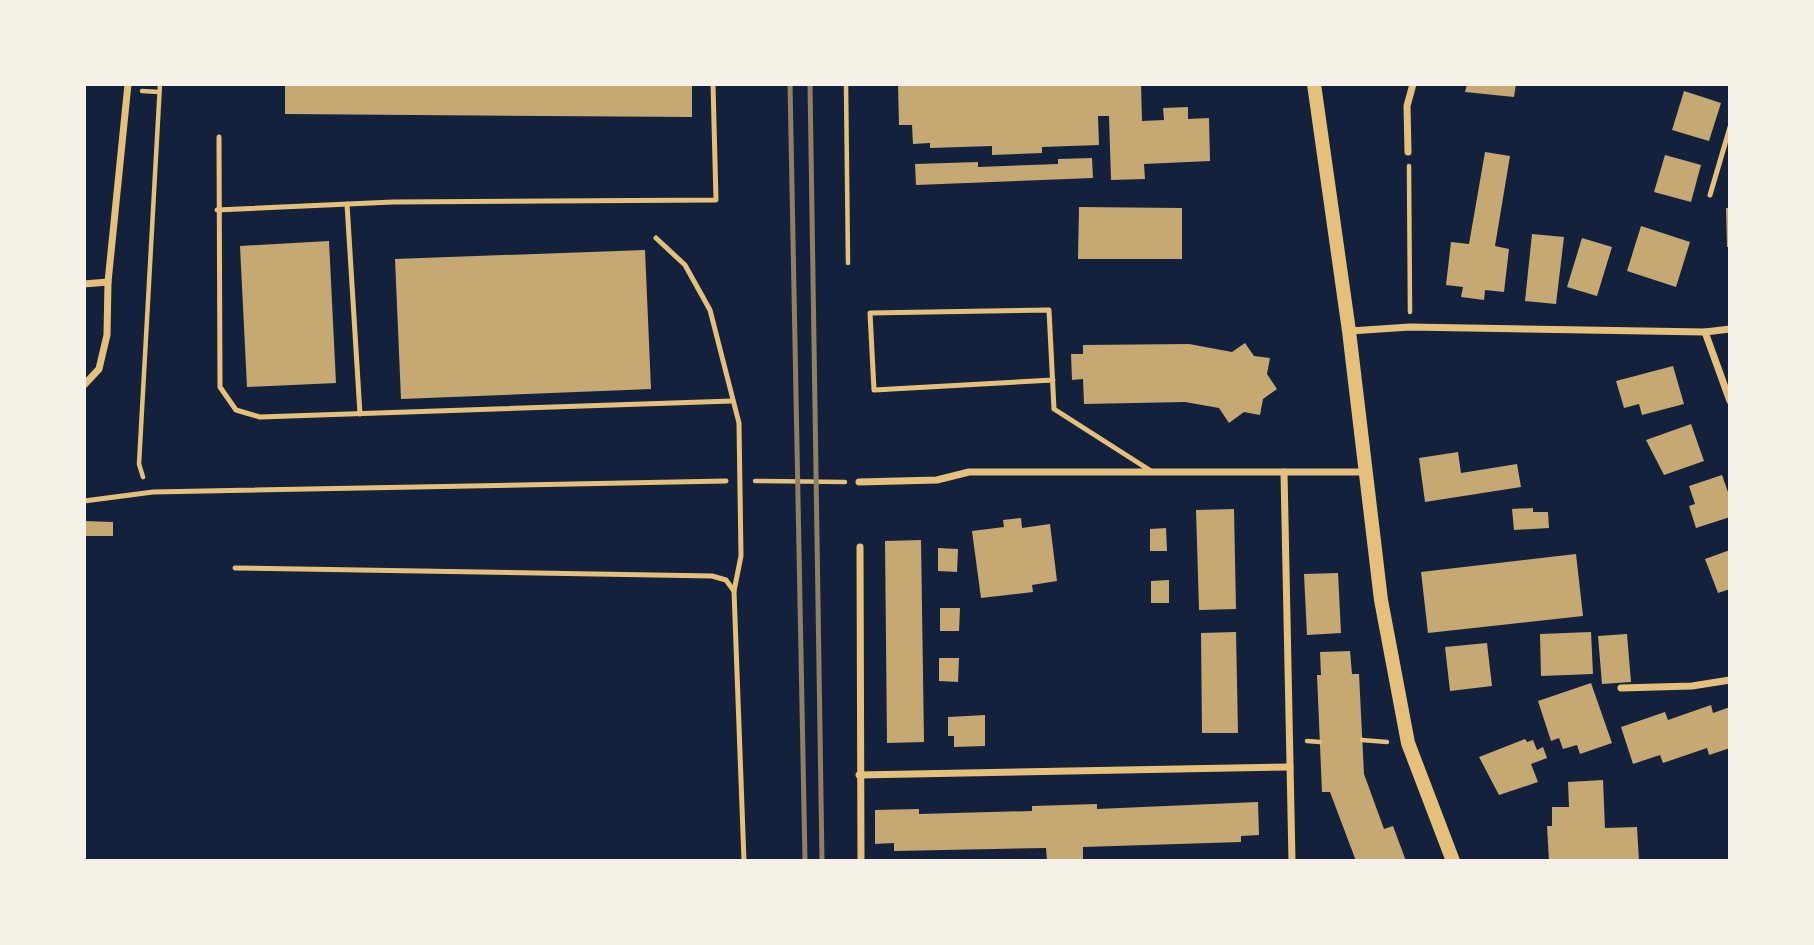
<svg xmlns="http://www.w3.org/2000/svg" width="1814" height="945" font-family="'Titillium Web',sans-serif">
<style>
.building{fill:#c6a872}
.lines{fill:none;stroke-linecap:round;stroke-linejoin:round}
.path{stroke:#e5c07b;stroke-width:4.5}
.service{stroke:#e5c07b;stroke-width:5}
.minor{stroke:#e5c07b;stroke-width:7}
.secondary{stroke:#e5c07b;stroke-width:14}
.rail{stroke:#918062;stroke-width:5}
</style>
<rect width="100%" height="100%" fill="#14213d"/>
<g class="building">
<polygon points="285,84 692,84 692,117 285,114"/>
<polygon points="898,84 1141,84 1142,121 1164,120 1163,108 1188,107 1188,119 1209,118 1210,161 1144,164 1145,179 1111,180 1109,116 1098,116 1099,145 1042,147 1042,153 992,155 992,146 930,148 930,143 913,144 912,125 899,125"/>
<polygon points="1467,84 1516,84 1514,97 1465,92"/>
<polygon points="1684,91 1721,103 1709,141 1672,130"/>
<polygon points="1485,152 1510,156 1495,246 1509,249 1504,292 1485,290 1484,300 1461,297 1463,287 1446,285 1451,242 1469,244"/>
<polygon points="1665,155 1701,165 1691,202 1654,192"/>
<polygon points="1092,158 1093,178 916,185 915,164 978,162 978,167 1058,164 1058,159"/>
<polygon points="1079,207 1182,208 1182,259 1078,259"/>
<polygon points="1726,208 1730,208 1730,247 1727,247"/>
<polygon points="1641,226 1690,242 1676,287 1627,271"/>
<polygon points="1532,234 1564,237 1556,304 1525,301"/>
<polygon points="1582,238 1612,247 1597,296 1567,287"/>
<polygon points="329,241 336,383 247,387 240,246"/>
<polygon points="645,250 651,389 401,399 395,259"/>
<polygon points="1245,343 1254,356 1270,358 1267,374 1277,389 1263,399 1260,415 1244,412 1229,423 1219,408 1185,402 1084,404 1083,379 1072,380 1071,354 1083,354 1083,345 1189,344 1232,352"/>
<polygon points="1673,366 1684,404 1642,415 1639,404 1624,408 1616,381"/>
<polygon points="1691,424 1704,461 1664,475 1646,440"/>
<polygon points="1458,452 1461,473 1517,464 1521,487 1425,502 1419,458"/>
<polygon points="1722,475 1730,498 1730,517 1696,528 1689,506 1695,504 1689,486"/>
<polygon points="1533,508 1533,512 1548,512 1549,528 1514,530 1512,509"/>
<polygon points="1234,509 1236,609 1199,610 1196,510"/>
<polygon points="1021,518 1022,528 1050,524 1057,581 1032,585 1033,592 981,598 972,531 1004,527 1003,520"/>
<polygon points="84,521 113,522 113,536 84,536"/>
<polygon points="1166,528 1167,551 1150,551 1150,529"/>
<polygon points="921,540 924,742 887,743 885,541"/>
<polygon points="938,548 958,549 957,572 938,571"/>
<polygon points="1730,550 1730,589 1718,593 1705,559"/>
<polygon points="1576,554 1583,616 1428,633 1421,572"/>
<polygon points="1338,573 1341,633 1307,635 1304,574"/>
<polygon points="1169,580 1169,603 1151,603 1151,581"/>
<polygon points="940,608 960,608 959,631 940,631"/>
<polygon points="1236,632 1238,733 1202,733 1201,633"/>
<polygon points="1591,632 1593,674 1541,676 1540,634"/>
<polygon points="1627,634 1631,682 1602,684 1598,636"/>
<polygon points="1487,643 1492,686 1450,691 1445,647"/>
<polygon points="1350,651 1352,674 1359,674 1364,774 1384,829 1393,826 1406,861 1356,861 1330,792 1322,792 1317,675 1321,675 1320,652"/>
<polygon points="939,658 959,658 958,682 939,681"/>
<polygon points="1591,683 1612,743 1580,754 1577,745 1563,749 1559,738 1551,741 1538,701"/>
<polygon points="1711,705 1713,713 1730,707 1730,748 1709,755 1707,748 1663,763 1660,755 1633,764 1621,727 1665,712 1668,720"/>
<polygon points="985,715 985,746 954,747 954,736 948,736 948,717"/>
<polygon points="1525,739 1527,742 1533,740 1537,750 1543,747 1547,758 1531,764 1538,782 1499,795 1479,757"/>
<polygon points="1603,780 1605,828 1637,827 1639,861 1549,861 1547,826 1552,826 1552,807 1569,807 1568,782"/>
<polygon points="1258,802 1259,835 1241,836 1241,842 1083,847 1083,861 1047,861 1046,848 894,851 894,843 875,844 875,810 919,809 919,814 1032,811 1032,806 1097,804 1097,809"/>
</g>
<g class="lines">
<g class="path">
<polyline points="846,84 848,263"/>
<polyline points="142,91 159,92"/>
<polyline points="1409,166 1410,312"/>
<polyline points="143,477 139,464 160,84"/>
<polyline points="755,481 845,482"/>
<polyline points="1362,740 1387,742"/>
<polyline points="1307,741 1320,742"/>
</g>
<g class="service">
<polyline points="219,137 220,387 236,410 260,417 732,401"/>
<polyline points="1710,195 1730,127"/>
<polyline points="347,204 360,414"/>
<polyline points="217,210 393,202 716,200 713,84"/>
<polyline points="656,238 685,265 710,310 739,423 741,556 734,591"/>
<polyline points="1053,380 874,390 870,313 1049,310 1054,409 1151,471"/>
<polyline points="84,501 153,492 726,481"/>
<polyline points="235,568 712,576 726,580 734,591 744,861"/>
</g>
<g class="minor">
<polyline points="1408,152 1407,106 1413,84"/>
<polyline points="84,284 108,282"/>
<polyline points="1350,331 1410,327 1705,332 1730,329"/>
<polyline points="1705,332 1730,401"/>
<polyline points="84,385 99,369 107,335 108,282 128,84"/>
<polyline points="1284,472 1292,861"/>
<polyline points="859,482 937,480 969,472 1365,472"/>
<polyline points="860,547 861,861"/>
<polyline points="1621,688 1692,686 1730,680"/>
<polyline points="859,775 1290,767"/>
</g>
<polyline class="secondary" points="1314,84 1349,331 1381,600 1408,743 1453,861"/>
<g class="rail">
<polyline points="790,84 805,861"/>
<polyline points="810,84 822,861"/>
</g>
</g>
<rect width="1814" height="945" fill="none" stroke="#f6f1e7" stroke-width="172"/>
</svg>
